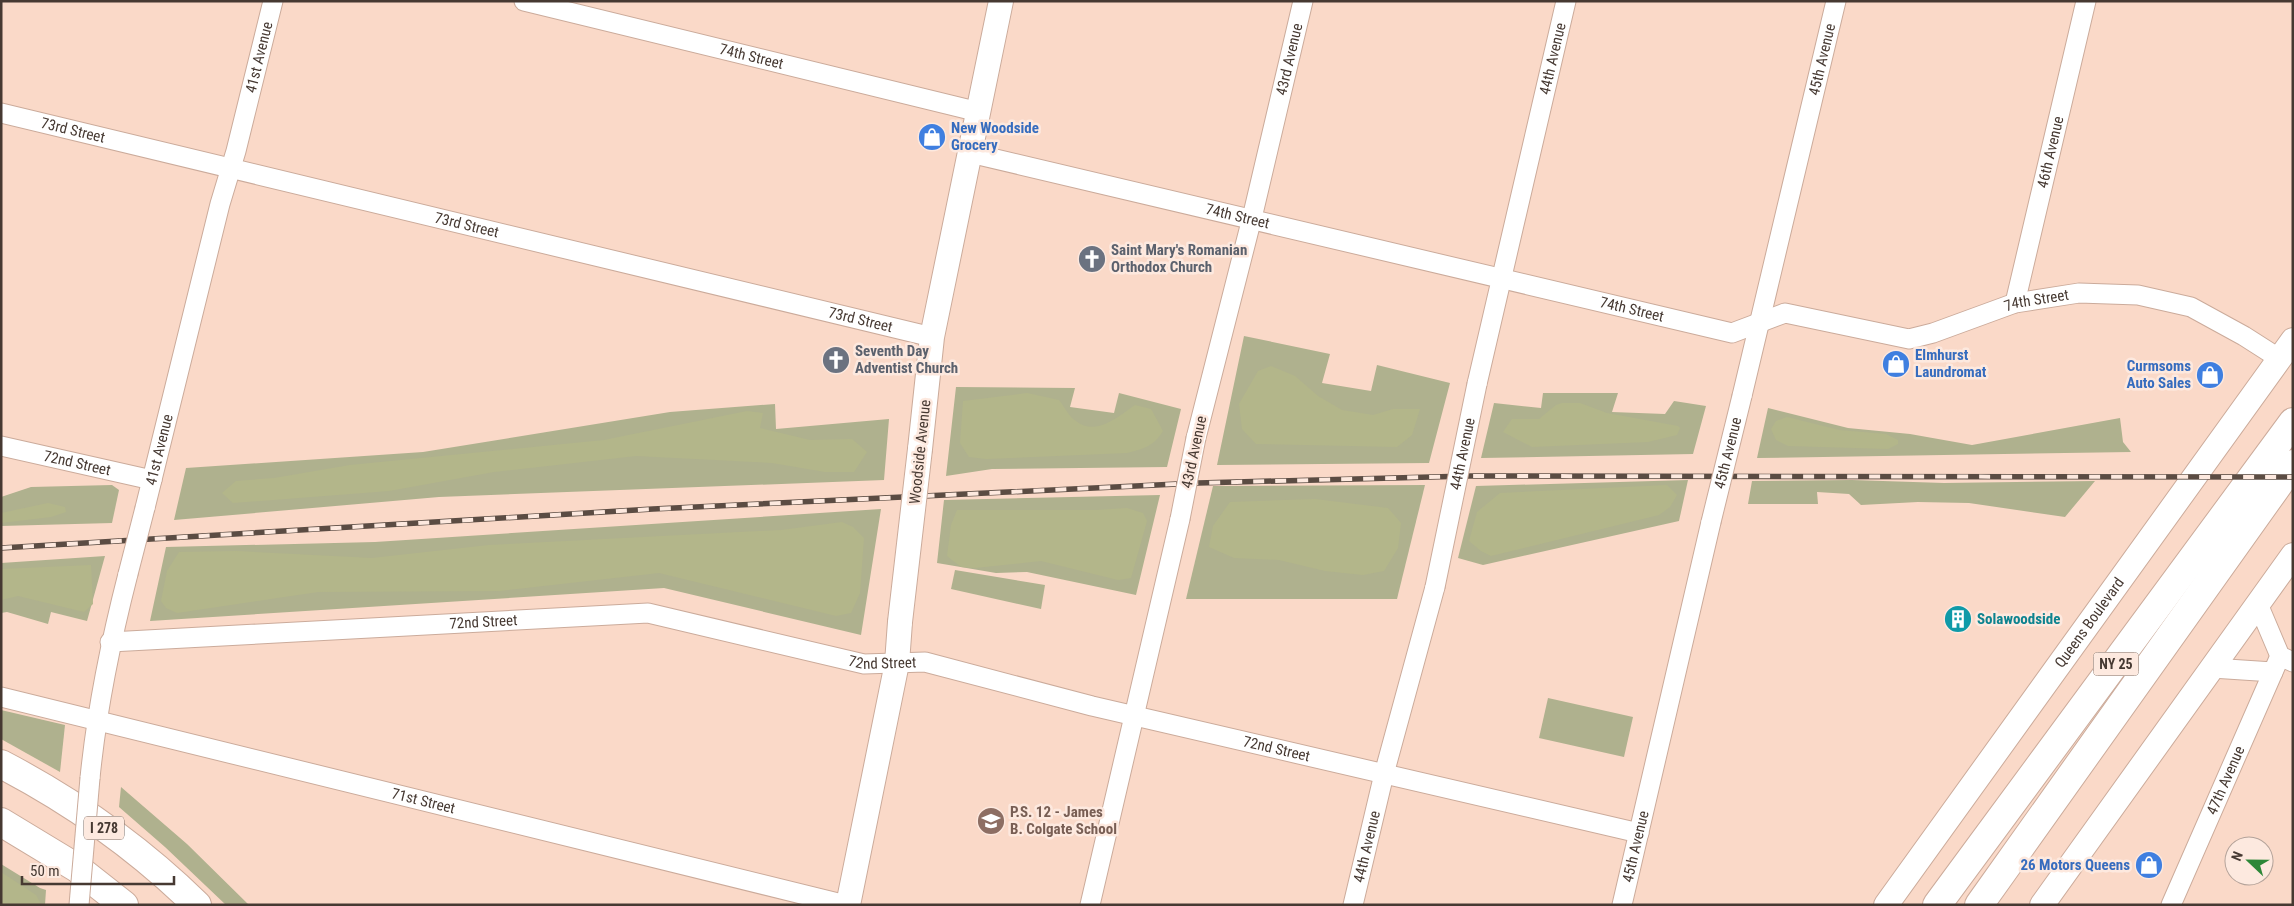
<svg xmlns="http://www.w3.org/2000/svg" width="2294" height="906" font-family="'Roboto Condensed',sans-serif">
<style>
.green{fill:#afb18e}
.forest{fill:#b3b68a}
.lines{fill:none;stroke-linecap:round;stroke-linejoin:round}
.minor-casing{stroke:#cbab9b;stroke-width:21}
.tertiary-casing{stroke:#cbab9b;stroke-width:26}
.primary-casing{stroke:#cbab9b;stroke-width:30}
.motorway-casing{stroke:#cbab9b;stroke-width:30}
.minor{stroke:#fff;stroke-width:19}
.tertiary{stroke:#fff;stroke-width:24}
.primary{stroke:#fff;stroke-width:28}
.motorway{stroke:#fff;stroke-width:28}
.rail-casing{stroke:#5b4c43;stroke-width:5.5}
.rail{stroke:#fde9df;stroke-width:4;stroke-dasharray:11;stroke-linecap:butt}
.minor-bridge-casing{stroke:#cbab9b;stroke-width:21;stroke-linecap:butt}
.tertiary-bridge-casing{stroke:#cbab9b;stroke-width:26;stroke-linecap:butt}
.minor-bridge{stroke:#fff;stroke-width:19}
.tertiary-bridge{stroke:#fff;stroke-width:24}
.labels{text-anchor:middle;stroke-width:5;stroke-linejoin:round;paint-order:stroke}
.shield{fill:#fde9df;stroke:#7d6e66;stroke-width:1}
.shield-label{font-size:14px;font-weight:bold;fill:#463932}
.street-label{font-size:15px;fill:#463932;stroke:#fde9df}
.shop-label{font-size:15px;font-weight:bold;fill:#366cbe;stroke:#fde9df;text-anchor:start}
.worship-label{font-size:15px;font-weight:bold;fill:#5b616d;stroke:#fde9df;text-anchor:start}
.culture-label{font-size:15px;font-weight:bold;fill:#0d838f;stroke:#fde9df;text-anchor:start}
.education-label{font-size:15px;font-weight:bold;fill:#785e54;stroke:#fde9df;text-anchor:start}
</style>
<rect width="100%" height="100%" fill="#fad9c8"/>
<g class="green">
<polygon points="1244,336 1330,354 1322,383 1371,391 1377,365 1450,383 1429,463 1217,465"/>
<polygon points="956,387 1075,388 1070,407 1114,413 1119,393 1181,409 1167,467 992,469 946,476"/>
<polygon points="1543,393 1618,393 1612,412 1665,414 1674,401 1706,406 1693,454 1481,458 1494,403 1541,408"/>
<polygon points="775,404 776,429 889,419 884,480 439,497 174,520 186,468 423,452 670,412"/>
<polygon points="1768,408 1848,428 1910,434 1972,445 2120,418 2123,442 2131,452 1757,458"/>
<polygon points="1688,480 1679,521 1483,565 1458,558 1476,486"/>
<polygon points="1852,480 1944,483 2095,481 2065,517 1969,503 1918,502 1861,505 1849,494 1817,492 1818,504 1748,504 1752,481"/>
<polygon points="112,485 119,490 112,523 1,526 1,497 31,487"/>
<polygon points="1425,485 1397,599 1186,599 1213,486"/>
<polygon points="1160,495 1136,595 1027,572 996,573 937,563 944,500"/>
<polygon points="881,509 861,635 664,588 150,621 166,547 375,542"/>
<polygon points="105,556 87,621 51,612 48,624 7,612 1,613 1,563"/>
<polygon points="955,570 1045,585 1041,609 951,589"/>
<polygon points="1548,698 1633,717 1624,757 1539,738"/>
<polygon points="1,710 65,725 60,772 1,739"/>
<polygon points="121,787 187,844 249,905 226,905 165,847 119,807"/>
<polygon points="1,864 40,888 46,890 45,905 1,905"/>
</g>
<g class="forest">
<polygon points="1271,366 1295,376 1318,396 1342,410 1373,415 1393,409 1420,409 1412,435 1397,447 1256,444 1242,429 1239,404 1258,371"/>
<path d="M1027 393 1059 400C1064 406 1069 417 1076 421 1096 437 1119 416 1135 405L1151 409 1163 431C1154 446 1143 449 1127 453L986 459 969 457 960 443 963 401Z"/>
<polygon points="1562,403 1580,403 1607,413 1678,426 1680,428 1677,435 1648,442 1532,447 1503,432 1512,419 1539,419 1556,405"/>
<polygon points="747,411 763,413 760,428 810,440 852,439 867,452 854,472 825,472 772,463 636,456 494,472 389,491 233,503 222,493 236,481 274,478 350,465 604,440"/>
<polygon points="1787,417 1839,430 1886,434 1898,440 1898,444 1888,449 1788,446 1776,440 1771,429 1776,421"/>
<polygon points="1667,485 1677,495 1670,507 1659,515 1491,556 1481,551 1469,541 1477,512 1500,493"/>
<polygon points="1315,499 1388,508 1401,523 1398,548 1384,571 1363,575 1325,571 1279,560 1234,558 1209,547 1213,526 1230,502"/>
<polygon points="48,503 65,507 66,512 51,517 1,523 1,513"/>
<polygon points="1127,508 1143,513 1147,521 1131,578 1118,580 1041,561 975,568 961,567 947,556 951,525 957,510 1096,510"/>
<polygon points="842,522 853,527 864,538 860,593 851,613 836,616 659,573 500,591 318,592 177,613 166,608 161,601 167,571 179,552 237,551 372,558 489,545 781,530"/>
<polygon points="91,565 93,604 84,612 18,596 1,600 1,569"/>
<polygon points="1,872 36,895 40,902 39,905 1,905"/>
</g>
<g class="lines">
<defs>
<g id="minor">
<path id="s1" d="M524 1 979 112"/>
<path id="s2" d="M1 113 932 337"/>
<path id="s3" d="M970 153 1732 333 1785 313 1909 339 1933 333 2015 303 2079 293 2138 295 2191 307 2244 336 2280 359"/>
<path id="s4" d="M2015 303 2086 1"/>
<path id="s5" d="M1477 384 1566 1"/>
<path id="s6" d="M1742 396 1836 1"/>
<path id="s7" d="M1196 438 1252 218 1303 1"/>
<path id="s8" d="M1 446 152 480"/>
<path id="s9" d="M145 508 220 204 236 151 273 1"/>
<polyline points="2258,604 2280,656 2293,662"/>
<path id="s10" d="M110 642 648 613 864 664 925 662 1092 706 1639 833"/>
<polyline points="2212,668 2273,672"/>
<path id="s11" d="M1 697 846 905"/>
<path d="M90 778C97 707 110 644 128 574"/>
<polyline points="1090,905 1180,519"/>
<path id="s12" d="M1353 905 1384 774 1435 587"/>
<path id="s13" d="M1622 905 1711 522"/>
<path id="s14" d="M2171 905 2280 656"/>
</g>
<g id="tertiary">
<polyline points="920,449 932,337 1001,1"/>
<polyline points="848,905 897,663 900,622"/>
<path id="s15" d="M1886 905 2293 340"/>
<polyline points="2042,905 2293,555"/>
</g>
<g id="primary">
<polyline points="1937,905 2293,422"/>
<polyline points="1979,905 2293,464"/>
</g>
<g id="motorway">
<path d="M1 764C72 801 140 849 197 905"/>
<polyline points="1,822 77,868 124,905"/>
</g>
</defs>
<use href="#minor" class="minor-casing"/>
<use href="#tertiary" class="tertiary-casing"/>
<use href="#primary" class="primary-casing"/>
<use href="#motorway" class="motorway-casing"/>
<use href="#minor" class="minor"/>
<use href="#tertiary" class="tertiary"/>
<use href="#primary" class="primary"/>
<use href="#motorway" class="motorway"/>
<defs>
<polyline id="rail" points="1,548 653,509 1198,483 1469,476 2293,477"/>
</defs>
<use href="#rail" class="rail-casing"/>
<use href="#rail" class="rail"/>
<defs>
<g id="minor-bridge">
<polyline points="1180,519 1196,438"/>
<path id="s16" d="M1711 522 1742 396"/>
<polyline points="128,574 145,508"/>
<path id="s17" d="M1435 587 1477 384"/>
<polyline points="79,905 90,778"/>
</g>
<polyline id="tertiary-bridge" points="900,622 920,449"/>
</defs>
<use href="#minor-bridge" class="minor-bridge-casing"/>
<use href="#tertiary-bridge" class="tertiary-bridge-casing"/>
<use href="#minor-bridge" class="minor-bridge"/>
<use href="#tertiary-bridge" class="tertiary-bridge"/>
</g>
<defs>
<symbol id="shop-disc" viewBox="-11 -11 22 22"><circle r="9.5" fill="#3f7fe0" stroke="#fde9df"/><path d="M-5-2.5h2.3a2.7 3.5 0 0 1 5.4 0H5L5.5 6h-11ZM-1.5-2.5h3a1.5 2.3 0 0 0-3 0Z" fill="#fff"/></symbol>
<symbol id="church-disc" viewBox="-11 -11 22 22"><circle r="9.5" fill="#6b7280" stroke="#fde9df"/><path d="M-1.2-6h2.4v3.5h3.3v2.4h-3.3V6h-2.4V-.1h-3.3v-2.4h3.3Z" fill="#fff"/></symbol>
<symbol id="building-disc" viewBox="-11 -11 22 22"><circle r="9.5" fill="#0f9aa8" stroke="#fde9df"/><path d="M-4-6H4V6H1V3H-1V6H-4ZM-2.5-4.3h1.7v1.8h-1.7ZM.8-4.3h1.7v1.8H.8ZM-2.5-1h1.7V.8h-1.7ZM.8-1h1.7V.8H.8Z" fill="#fff"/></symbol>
<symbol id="school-disc" viewBox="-11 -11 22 22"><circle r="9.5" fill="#8d6e63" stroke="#fde9df"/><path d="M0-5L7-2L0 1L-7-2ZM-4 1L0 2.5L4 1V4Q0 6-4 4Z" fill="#fff"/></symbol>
</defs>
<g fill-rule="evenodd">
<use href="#shop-disc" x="916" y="121" width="32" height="32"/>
<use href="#church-disc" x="1076" y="243" width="32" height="32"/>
<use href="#church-disc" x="820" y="344" width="32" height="32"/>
<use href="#shop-disc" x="1880" y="348" width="32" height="32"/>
<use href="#shop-disc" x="2194" y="359" width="32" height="32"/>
<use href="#building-disc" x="1942" y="603" width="32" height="32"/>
<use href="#school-disc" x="975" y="805" width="32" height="32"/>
<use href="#shop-disc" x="2133" y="849" width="32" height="32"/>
</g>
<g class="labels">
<g class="shield">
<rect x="2093.5" y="652.5" width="45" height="23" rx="4"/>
<rect x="84" y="816.5" width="40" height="23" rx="4"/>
</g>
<g class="shield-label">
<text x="2116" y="669">NY 25</text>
<text x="104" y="833">I 278</text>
</g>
<g class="street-label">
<text dy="5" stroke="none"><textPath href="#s1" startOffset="234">74th Street</textPath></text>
<text dy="5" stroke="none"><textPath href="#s9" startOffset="465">41st Avenue</textPath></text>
<text dy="5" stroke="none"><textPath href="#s7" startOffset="390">43rd Avenue</textPath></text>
<text dy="5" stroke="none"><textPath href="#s5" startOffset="334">44th Avenue</textPath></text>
<text dy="5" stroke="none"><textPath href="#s6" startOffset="346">45th Avenue</textPath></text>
<text dy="5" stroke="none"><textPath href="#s2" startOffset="74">73rd Street</textPath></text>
<text dy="5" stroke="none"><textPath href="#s4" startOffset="155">46th Avenue</textPath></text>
<text dy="5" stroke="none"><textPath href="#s3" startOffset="275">74th Street</textPath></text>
<text dy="5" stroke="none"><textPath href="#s2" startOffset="479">73rd Street</textPath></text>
<text dy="5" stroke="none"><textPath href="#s3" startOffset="1100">74th Street</textPath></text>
<text dy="5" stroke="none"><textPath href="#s3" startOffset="680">74th Street</textPath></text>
<text dy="5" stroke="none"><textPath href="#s2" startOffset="884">73rd Street</textPath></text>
<text dy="5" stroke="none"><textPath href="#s9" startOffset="60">41st Avenue</textPath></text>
<text transform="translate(920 452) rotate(-84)" y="5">Woodside Avenue</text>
<text transform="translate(1194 452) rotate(-78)" y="5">43rd Avenue</text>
<text dy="5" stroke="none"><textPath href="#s16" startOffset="71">45th Avenue</textPath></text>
<text dy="5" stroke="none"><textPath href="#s17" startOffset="136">44th Avenue</textPath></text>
<text dy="5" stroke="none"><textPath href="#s8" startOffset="78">72nd Street</textPath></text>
<text dy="5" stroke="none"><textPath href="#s10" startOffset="374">72nd Street</textPath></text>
<text dy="5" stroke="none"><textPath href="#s15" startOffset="348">Queens Boulevard</textPath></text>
<text dy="5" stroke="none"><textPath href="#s10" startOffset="779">72nd Street</textPath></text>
<text dy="5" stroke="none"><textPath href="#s10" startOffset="1184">72nd Street</textPath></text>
<text dy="5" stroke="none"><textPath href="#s14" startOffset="136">47th Avenue</textPath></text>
<text dy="5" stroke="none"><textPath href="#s11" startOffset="435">71st Street</textPath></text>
<text dy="5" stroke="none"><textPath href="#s12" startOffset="60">44th Avenue</textPath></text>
<text dy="5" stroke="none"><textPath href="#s13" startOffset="60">45th Avenue</textPath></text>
</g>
<g class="shop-label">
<text x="951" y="133">New Woodside<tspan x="951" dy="17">Grocery</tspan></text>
<text x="1915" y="360">Elmhurst<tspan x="1915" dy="17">Laundromat</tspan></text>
<text x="2191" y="371" text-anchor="end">Curmsoms<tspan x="2191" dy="17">Auto Sales</tspan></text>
<text x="2130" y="870" text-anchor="end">26 Motors Queens</text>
</g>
<g class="worship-label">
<text x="1111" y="255">Saint Mary's Romanian<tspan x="1111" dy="17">Orthodox Church</tspan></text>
<text x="855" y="356">Seventh Day<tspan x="855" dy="17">Adventist Church</tspan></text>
</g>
<g class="culture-label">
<text x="1977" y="624">Solawoodside</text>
</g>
<g class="education-label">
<text x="1010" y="817">P.S. 12 - James<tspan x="1010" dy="17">B. Colgate School</tspan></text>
</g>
</g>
<rect width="2294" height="906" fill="none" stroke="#463932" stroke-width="5"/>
<g transform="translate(2249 861) rotate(292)"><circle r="24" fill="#fde9df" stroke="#b4a39a"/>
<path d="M0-4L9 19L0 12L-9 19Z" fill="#2d8738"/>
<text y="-8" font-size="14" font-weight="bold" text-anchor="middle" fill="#463932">N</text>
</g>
<path d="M22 876v8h152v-8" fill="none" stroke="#463932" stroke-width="2.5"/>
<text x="30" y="876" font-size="15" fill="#463932" stroke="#fde9df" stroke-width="4" paint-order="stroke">50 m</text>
</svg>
